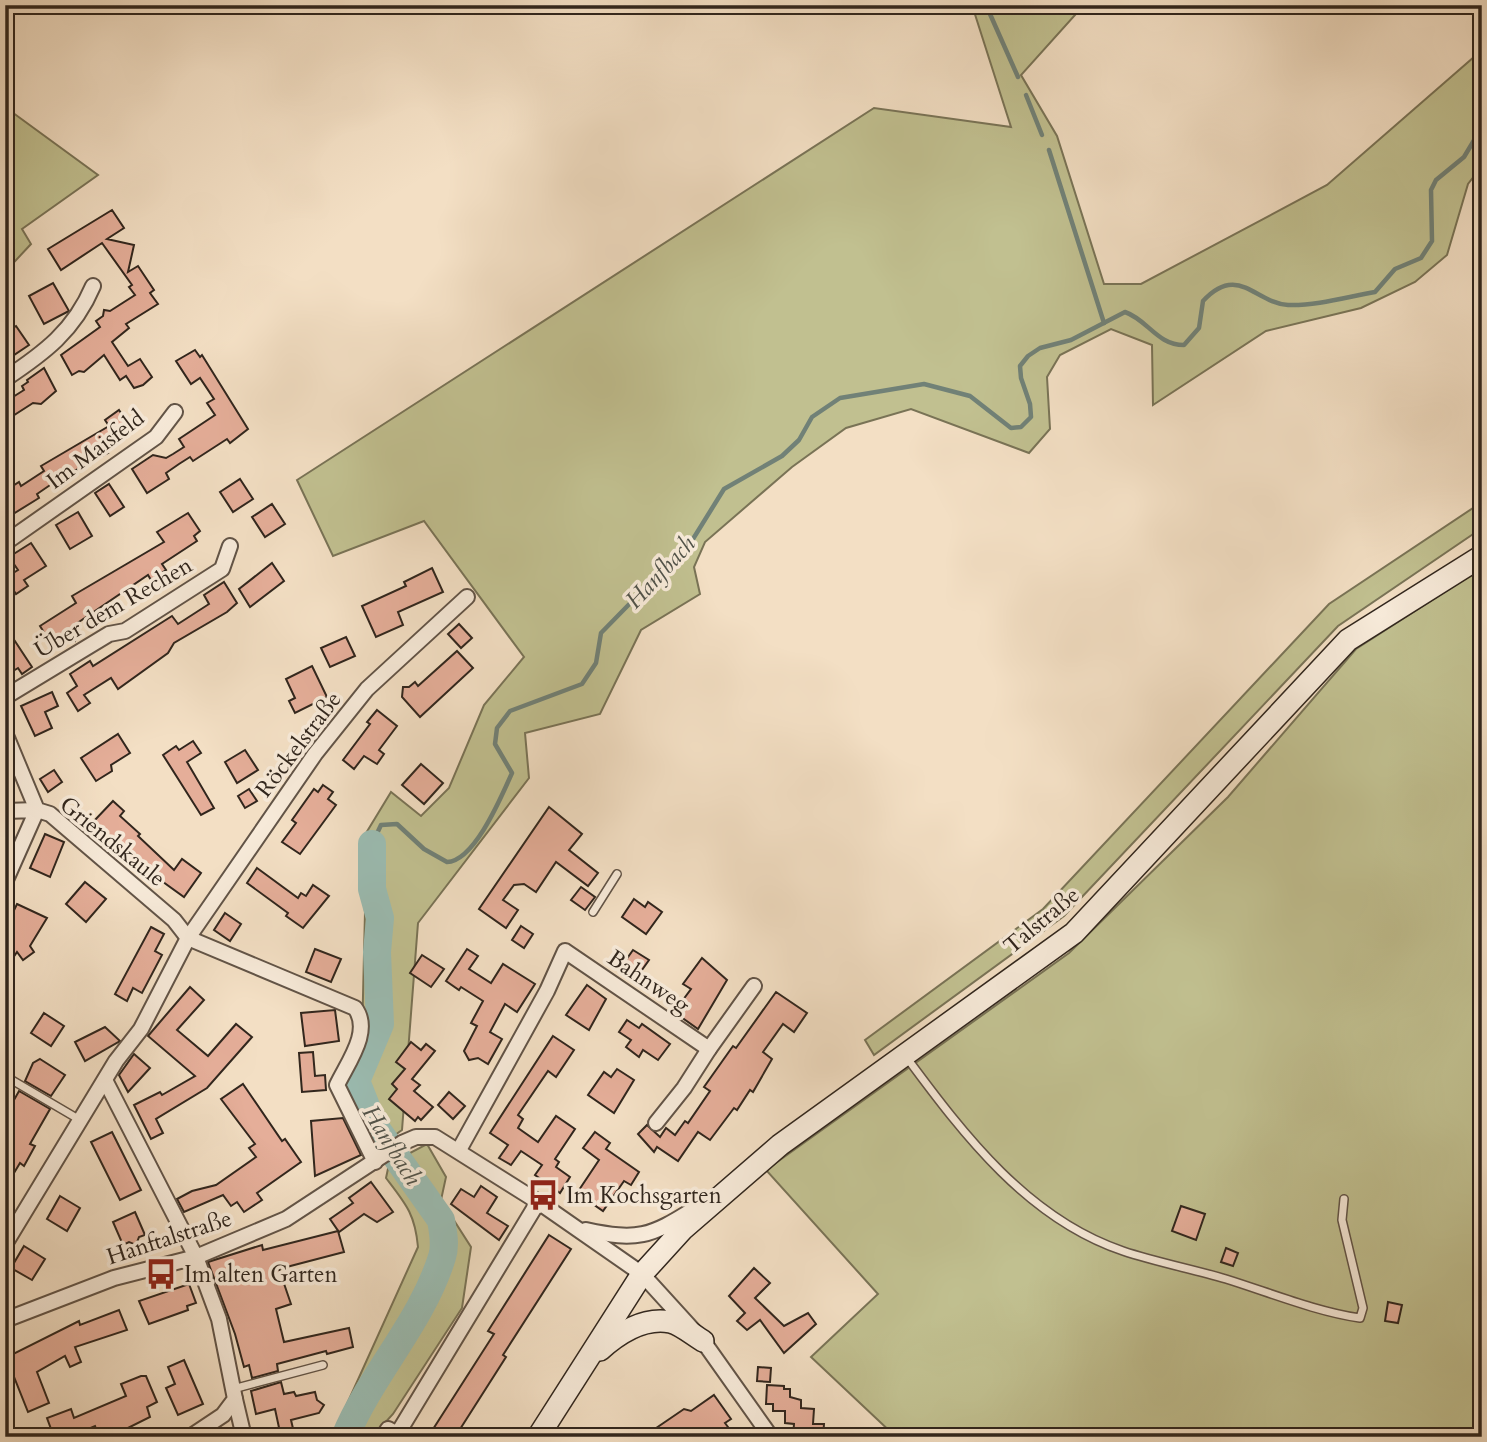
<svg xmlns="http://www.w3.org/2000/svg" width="1487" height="1442" font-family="Cardo,serif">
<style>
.green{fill:#c1c090;stroke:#797356;stroke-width:2}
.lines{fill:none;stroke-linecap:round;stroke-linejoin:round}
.stream{stroke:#718177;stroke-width:4.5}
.river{stroke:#9bbdb3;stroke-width:28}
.building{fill:#e5ae99;stroke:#31261d;stroke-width:2}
.service-casing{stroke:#625447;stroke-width:10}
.minor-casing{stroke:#625447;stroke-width:18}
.secondary-casing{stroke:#31261d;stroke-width:24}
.service{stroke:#f7ead9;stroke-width:7}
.minor{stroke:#f7ead9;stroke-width:14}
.secondary{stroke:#f7ead9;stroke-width:21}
.labels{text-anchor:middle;stroke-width:7;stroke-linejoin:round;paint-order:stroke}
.street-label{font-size:23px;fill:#31261d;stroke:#f7ead9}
.poi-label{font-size:23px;fill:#31261d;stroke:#f7ead9;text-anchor:start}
.water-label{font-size:24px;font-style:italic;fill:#51534a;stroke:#f7ead9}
</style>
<rect width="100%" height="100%" fill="#f3dfc4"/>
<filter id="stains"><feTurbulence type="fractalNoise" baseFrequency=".00286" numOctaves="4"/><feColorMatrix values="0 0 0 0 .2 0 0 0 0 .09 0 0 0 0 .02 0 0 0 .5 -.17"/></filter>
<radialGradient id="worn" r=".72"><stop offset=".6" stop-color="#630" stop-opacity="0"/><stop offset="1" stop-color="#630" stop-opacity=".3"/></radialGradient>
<g class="green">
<polygon points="972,5 1084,5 1021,75 1057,136 1104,284 1141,284 1327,185 1482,50 1482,166 1468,184 1447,255 1415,282 1361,308 1266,331 1153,405 1152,345 1111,329 1060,355 1047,377 1050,429 1029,453 911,409 846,428 792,467 705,542 694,567 700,594 641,630 600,714 525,733 529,778 418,923 402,1130 381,1145 351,1096 362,1038 365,912 360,843 391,792 421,816 449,788 484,705 524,657 424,521 333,556 297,480 874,108 1011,127"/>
<polygon points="5,107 98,175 22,229 31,244 5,272"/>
<polygon points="1482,502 1482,528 1338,626 1064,916 874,1055 865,1040 1043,909 1329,604"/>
<polygon points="1482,568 1482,1437 896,1437 811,1357 878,1294 766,1170 1069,953 1228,797 1356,649"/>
<path d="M427 1144 446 1177 441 1200 471 1247 462 1308 393 1414 372 1437H332L418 1247C415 1214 406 1204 386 1178L389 1164Z"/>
</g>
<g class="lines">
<g class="stream">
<polyline points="986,5 1018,77"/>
<polyline points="1026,95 1042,135"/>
<polyline points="1049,150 1104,323"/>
<path d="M372 844 381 825 397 824 424 849 447 862C475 861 502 795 512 773L495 744 497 728 510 711 582 684 596 663 601 633 693 539 724 489 782 456 799 440 812 417 840 398 924 384 970 396 1011 428 1021 427 1031 417 1030 404 1021 378 1020 366 1028 356 1040 348 1071 340 1125 312C1148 320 1157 345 1184 345L1199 328 1203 301C1238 263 1255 303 1288 305 1316 306 1347 297 1375 292L1395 269 1421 258 1432 241 1431 190 1436 180 1464 157 1482 127"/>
</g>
<path class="river" d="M345 1437C371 1374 422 1322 442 1257 446 1245 443 1232 441 1220L373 1124 356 1081 380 1024 377 952 380 918 372 889V844"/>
</g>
<g class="building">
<polygon points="112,210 124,228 107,239 134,245 128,272 138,266 154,290 150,293 158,304 126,324 129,328 112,342 128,366 140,359 152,377 143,385 134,388 126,376 120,380 104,355 84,372 79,371 72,375 61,355 100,327 96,321 103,316 104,310 110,311 135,295 129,287 132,285 102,243 61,270 48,249"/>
<polygon points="53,283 69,311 44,324 29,296"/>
<polygon points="16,326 29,345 11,357 5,348 5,333"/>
<polygon points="195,350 200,357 202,355 248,429 230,443 227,439 193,461 190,457 179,464 166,473 169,479 147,493 132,469 153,455 166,458 173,454 184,447 179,439 215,415 207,403 214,399 200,378 191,384 176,361"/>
<polygon points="44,368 56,391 41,404 33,403 5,421 5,402 24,390 22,386 28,382 27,380"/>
<polygon points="119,410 133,431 105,449 108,453 67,475 65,483 56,481 37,494 39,498 5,519 5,491 19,482 21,486 44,471 41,466 109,426 105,420"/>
<polygon points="240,479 253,499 233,512 220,492"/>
<polygon points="109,484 124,507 110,516 95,493"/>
<polygon points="272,504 285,524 265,537 252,517"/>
<polygon points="78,512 92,536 70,549 56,525"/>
<polygon points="188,513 200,531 194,536 197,541 162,564 166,570 151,580 148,575 73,626 77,632 75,641 69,640 60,646 54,636 48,639 40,626 76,603 72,596 164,542 157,532"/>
<polygon points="31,543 46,566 24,580 28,586 16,594 12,588 5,592 5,578 18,570 9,557"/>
<polygon points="272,563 284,581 250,607 239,589"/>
<polygon points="432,568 443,592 398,612 403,625 376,637 362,606 406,586 404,582"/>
<polygon points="224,582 237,603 227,612 174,643 168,653 118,689 111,678 84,695 90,703 78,711 67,693 77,686 70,674 90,661 93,666 172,616 178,624 209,604 204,595"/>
<polygon points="459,624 472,638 461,648 448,634"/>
<polygon points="5,626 32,667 22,674 18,668 5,676"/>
<polygon points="346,637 355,656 330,667 321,648"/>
<polygon points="457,651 473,668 420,717 402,697 403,687 409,687 415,682 418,686"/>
<polygon points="312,666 327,697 295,713 289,701 295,698 286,679"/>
<polygon points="52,692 58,706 45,712 52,728 35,736 21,706"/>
<polygon points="377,710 397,726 379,750 384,754 377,764 364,756 354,769 343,760 370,724 367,722"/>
<polygon points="118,734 130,753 111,765 112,771 96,781 81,758"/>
<polygon points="193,741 201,753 187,762 214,808 201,815 163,755 176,746 179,750"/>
<polygon points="245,750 258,770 237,783 225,762"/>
<polygon points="421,764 443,783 424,804 402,785"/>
<polygon points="54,770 62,782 48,792 40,779"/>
<polygon points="323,785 333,792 328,799 336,805 300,854 282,842 296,823 292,820 314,789 318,792"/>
<polygon points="249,789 257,801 245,808 238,796"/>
<polygon points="113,801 124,811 120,816 140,834 138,836 174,870 182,859 201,873 184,897 152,874 148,878 93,822"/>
<polygon points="549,807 582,834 569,850 598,873 588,886 556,862 536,892 524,884 514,885 503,900 518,910 506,928 479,909"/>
<polygon points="45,834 64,842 50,877 30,868"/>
<polygon points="257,868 298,898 301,893 306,896 313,885 329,896 303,928 286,916 288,913 247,883"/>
<polygon points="85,882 106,899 86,922 66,904"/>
<polygon points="581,887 595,897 585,910 571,900"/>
<polygon points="634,899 645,907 648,902 662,912 646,934 622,917"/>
<polygon points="17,904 47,918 30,946 34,952 23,960 17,952 5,970 5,929"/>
<polygon points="225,913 241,924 230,941 214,930"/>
<polygon points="521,926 533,934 524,948 512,940"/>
<polygon points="151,927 164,934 155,951 162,955 142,993 133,988 127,1001 115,994"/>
<polygon points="315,949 341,959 331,982 306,972"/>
<polygon points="467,949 478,956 469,969 491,983 503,964 535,984 517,1012 505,1004 490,1032 502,1039 488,1064 478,1058 469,1060 464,1051 477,1026 471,1023 483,1001 461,987 459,990 446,981"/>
<polygon points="633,950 649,960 637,977 621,967"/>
<polygon points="422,955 444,969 431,987 410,973"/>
<polygon points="702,958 727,980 698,1029 674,1012 691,989 683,984"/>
<polygon points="587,985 606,999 589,1030 566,1015"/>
<polygon points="190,987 204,1000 177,1030 208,1056 236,1024 252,1037 207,1088 156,1119 163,1133 151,1139 134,1105 160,1092 162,1095 195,1076 148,1036"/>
<polygon points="776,992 807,1013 794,1032 783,1024 763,1052 772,1059 753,1092 750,1090 737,1110 734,1108 710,1140 698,1132 678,1161 657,1147 654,1152 638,1134 647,1125 660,1137 666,1128 675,1135 685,1121 688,1123 710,1091 704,1087 733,1046 736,1048"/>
<polygon points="335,1010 339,1041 305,1046 301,1013"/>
<polygon points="44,1013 64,1026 51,1046 31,1033"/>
<polygon points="627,1020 639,1028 642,1024 670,1044 658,1060 643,1050 639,1057 626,1047 631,1040 619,1032"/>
<polygon points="105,1027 120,1041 85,1061 75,1042"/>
<polygon points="553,1036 574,1050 556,1077 548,1071 518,1115 523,1119 518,1128 538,1142 556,1116 575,1129 555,1159 559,1162 556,1167 570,1177 560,1193 535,1175 542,1165 521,1151 511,1165 499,1158 508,1145 490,1133"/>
<polygon points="411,1042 421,1050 426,1044 435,1051 412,1079 420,1085 414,1091 433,1107 421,1120 418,1117 415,1121 389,1099 397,1089 392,1084 405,1069 396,1062"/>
<polygon points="313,1052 315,1076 325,1075 326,1090 302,1092 299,1053"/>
<polygon points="134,1054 150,1068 128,1092 119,1075"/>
<polygon points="40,1059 65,1075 51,1096 25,1081 33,1063"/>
<polygon points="617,1069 634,1080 614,1113 588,1095 604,1072 611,1077"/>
<polygon points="243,1084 282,1141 285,1139 301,1162 257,1193 262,1200 244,1212 237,1202 231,1206 223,1195 184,1212 177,1199 192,1191 216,1185 256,1157 249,1148 255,1144 221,1099"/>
<polygon points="19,1091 50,1109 30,1144 35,1146 24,1166 20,1163 5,1188 5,1116"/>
<polygon points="449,1092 465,1106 453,1119 438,1105"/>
<polygon points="343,1118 361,1155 315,1176 311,1121"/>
<polygon points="112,1132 141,1190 120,1200 91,1142"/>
<polygon points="595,1132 610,1143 606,1149 639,1172 631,1185 624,1181 603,1211 577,1193 599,1160 583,1148"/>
<polygon points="371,1182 393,1212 377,1222 364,1214 339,1232 330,1219 353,1203 349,1198"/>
<polygon points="481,1186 497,1197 487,1213 508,1226 499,1240 451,1204 461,1189 474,1197"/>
<polygon points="60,1196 80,1208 67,1231 47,1219"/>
<polygon points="1181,1206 1205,1214 1196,1240 1172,1231"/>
<polygon points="135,1212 145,1235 139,1237 136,1245 129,1242 123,1245 113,1222"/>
<polygon points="338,1231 344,1252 279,1269 291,1304 276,1309 284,1342 349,1328 353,1347 327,1354 326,1351 277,1364 278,1371 252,1378 249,1365 244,1367 235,1334 208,1262 262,1245 263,1250"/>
<polygon points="549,1235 571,1249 503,1355 506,1357 455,1437 428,1437 494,1334 488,1331"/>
<polygon points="24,1246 45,1259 32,1280 11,1268"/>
<polygon points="1226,1248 1238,1253 1233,1266 1221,1262"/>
<polygon points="754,1268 770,1283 755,1298 784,1326 808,1313 816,1324 784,1353 760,1320 747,1330 737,1321 745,1313 729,1296"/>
<polygon points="189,1284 196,1303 187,1306 188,1310 149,1324 139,1301"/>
<polygon points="1388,1302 1402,1305 1398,1323 1385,1321"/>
<polygon points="119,1310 127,1330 75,1347 81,1362 70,1367 65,1356 37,1372 49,1403 28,1412 14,1377 5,1382 5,1358 79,1321 80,1325"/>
<polygon points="184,1360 203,1404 178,1415 166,1388 175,1384 168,1367"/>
<polygon points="758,1367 771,1368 770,1382 757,1381"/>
<polygon points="141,1376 146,1376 157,1402 147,1407 150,1417 110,1437 99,1437 95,1426 69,1437 54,1437 47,1418 71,1409 74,1418 126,1396 121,1384"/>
<polygon points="281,1382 284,1394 294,1392 296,1396 315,1392 317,1400 324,1405 319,1413 291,1420 295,1437 281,1437 275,1409 256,1414 251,1391"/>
<polygon points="767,1385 784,1386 784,1389 790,1389 790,1397 801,1400 801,1408 814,1409 813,1424 824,1424 823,1437 793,1437 794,1424 785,1423 785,1411 773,1411 773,1404 766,1404"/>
<polygon points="714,1395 731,1419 725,1423 731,1431 723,1437 643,1437 684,1409 691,1411"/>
</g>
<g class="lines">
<defs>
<g id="service">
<polyline points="593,912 617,874"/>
<path d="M907 1058C964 1135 1028 1219 1123 1251 1156 1262 1192 1269 1226 1279 1268 1292 1317 1312 1360 1318L1363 1308 1342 1220 1344 1199"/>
<polyline points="5,1076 80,1120"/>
<polyline points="233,1389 323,1365"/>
</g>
<g id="minor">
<path d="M5 379C44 353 74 331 93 286"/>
<polyline points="5,543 156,437 175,412"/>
<polyline points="5,697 109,634 125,631 222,569 230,546"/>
<path d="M5 733 37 810 50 814 174 920 188 938 355 1008C372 1031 348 1062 337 1085L375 1162"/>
<polyline points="5,811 37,810 5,882"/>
<polyline points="105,1080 196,1257 219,1319 235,1399 223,1415 190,1437"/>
<polyline points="656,1123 684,1088 709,1049"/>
<polyline points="459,1150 547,991 565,951 709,1049 754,986"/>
<path d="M586 1230C637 1241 650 1237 694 1209"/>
<polyline points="5,1244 116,1061 141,1029 188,938 315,754 367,689 467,597"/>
<polyline points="5,1320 114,1278 196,1257 286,1219 402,1143 416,1137 435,1137 540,1203 642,1274 703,1341 771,1437"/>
<polyline points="235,1399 244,1437"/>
<polyline points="398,1433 538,1202"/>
<polyline points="383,1437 388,1429 403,1437"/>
</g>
<g id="secondary">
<path d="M600 1350C619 1333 643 1317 670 1322 680 1324 693 1335 703 1341"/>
<polyline points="538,1437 642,1274 683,1229 780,1145 1074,933 1348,640 1482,556"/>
</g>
</defs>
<use href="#service" class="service-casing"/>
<use href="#minor" class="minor-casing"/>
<use href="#secondary" class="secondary-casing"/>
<use href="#service" class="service"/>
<use href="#minor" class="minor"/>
<use href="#secondary" class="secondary"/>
</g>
<defs>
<symbol id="bus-bare" viewBox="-9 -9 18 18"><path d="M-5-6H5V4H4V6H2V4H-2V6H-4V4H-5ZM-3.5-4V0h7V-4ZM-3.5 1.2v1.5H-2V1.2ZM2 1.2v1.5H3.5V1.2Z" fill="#8f2418" stroke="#f7ead9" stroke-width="2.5" paint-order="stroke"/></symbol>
</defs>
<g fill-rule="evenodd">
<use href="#bus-bare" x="521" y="1173" width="44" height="44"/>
<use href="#bus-bare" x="139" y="1252" width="44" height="44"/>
</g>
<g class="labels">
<g class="street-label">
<text transform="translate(95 449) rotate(-37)" y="8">Im Maisfeld</text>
<text transform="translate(113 607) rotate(-30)" y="8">Über dem Rechen</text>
<text transform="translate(298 744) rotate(-53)" y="8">Röckelstraße</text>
<text transform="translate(113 841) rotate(39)" y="8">Griendskaule</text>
<text transform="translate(1041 920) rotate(-40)" y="8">Talstraße</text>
<text transform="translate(649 981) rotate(34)" y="8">Bahnweg</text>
<text transform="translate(169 1237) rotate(-18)" y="8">Hanftalstraße</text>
</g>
<g class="poi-label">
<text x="566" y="1203">Im Kochsgarten</text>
<text x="184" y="1282">Im alten Garten</text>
</g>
<g class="water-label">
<text transform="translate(660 572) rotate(-47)" y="8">Hanfbach</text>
<text transform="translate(392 1145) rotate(58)" y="8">Hanfbach</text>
</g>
</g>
<rect width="1487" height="1442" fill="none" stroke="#f3dfc4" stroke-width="28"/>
<rect x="7" y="7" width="1473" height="1428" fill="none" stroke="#31261d" stroke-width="3.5"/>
<rect x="14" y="14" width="1459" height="1414" fill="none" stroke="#31261d" stroke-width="2"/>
<rect width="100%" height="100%" filter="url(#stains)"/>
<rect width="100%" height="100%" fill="url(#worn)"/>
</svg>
